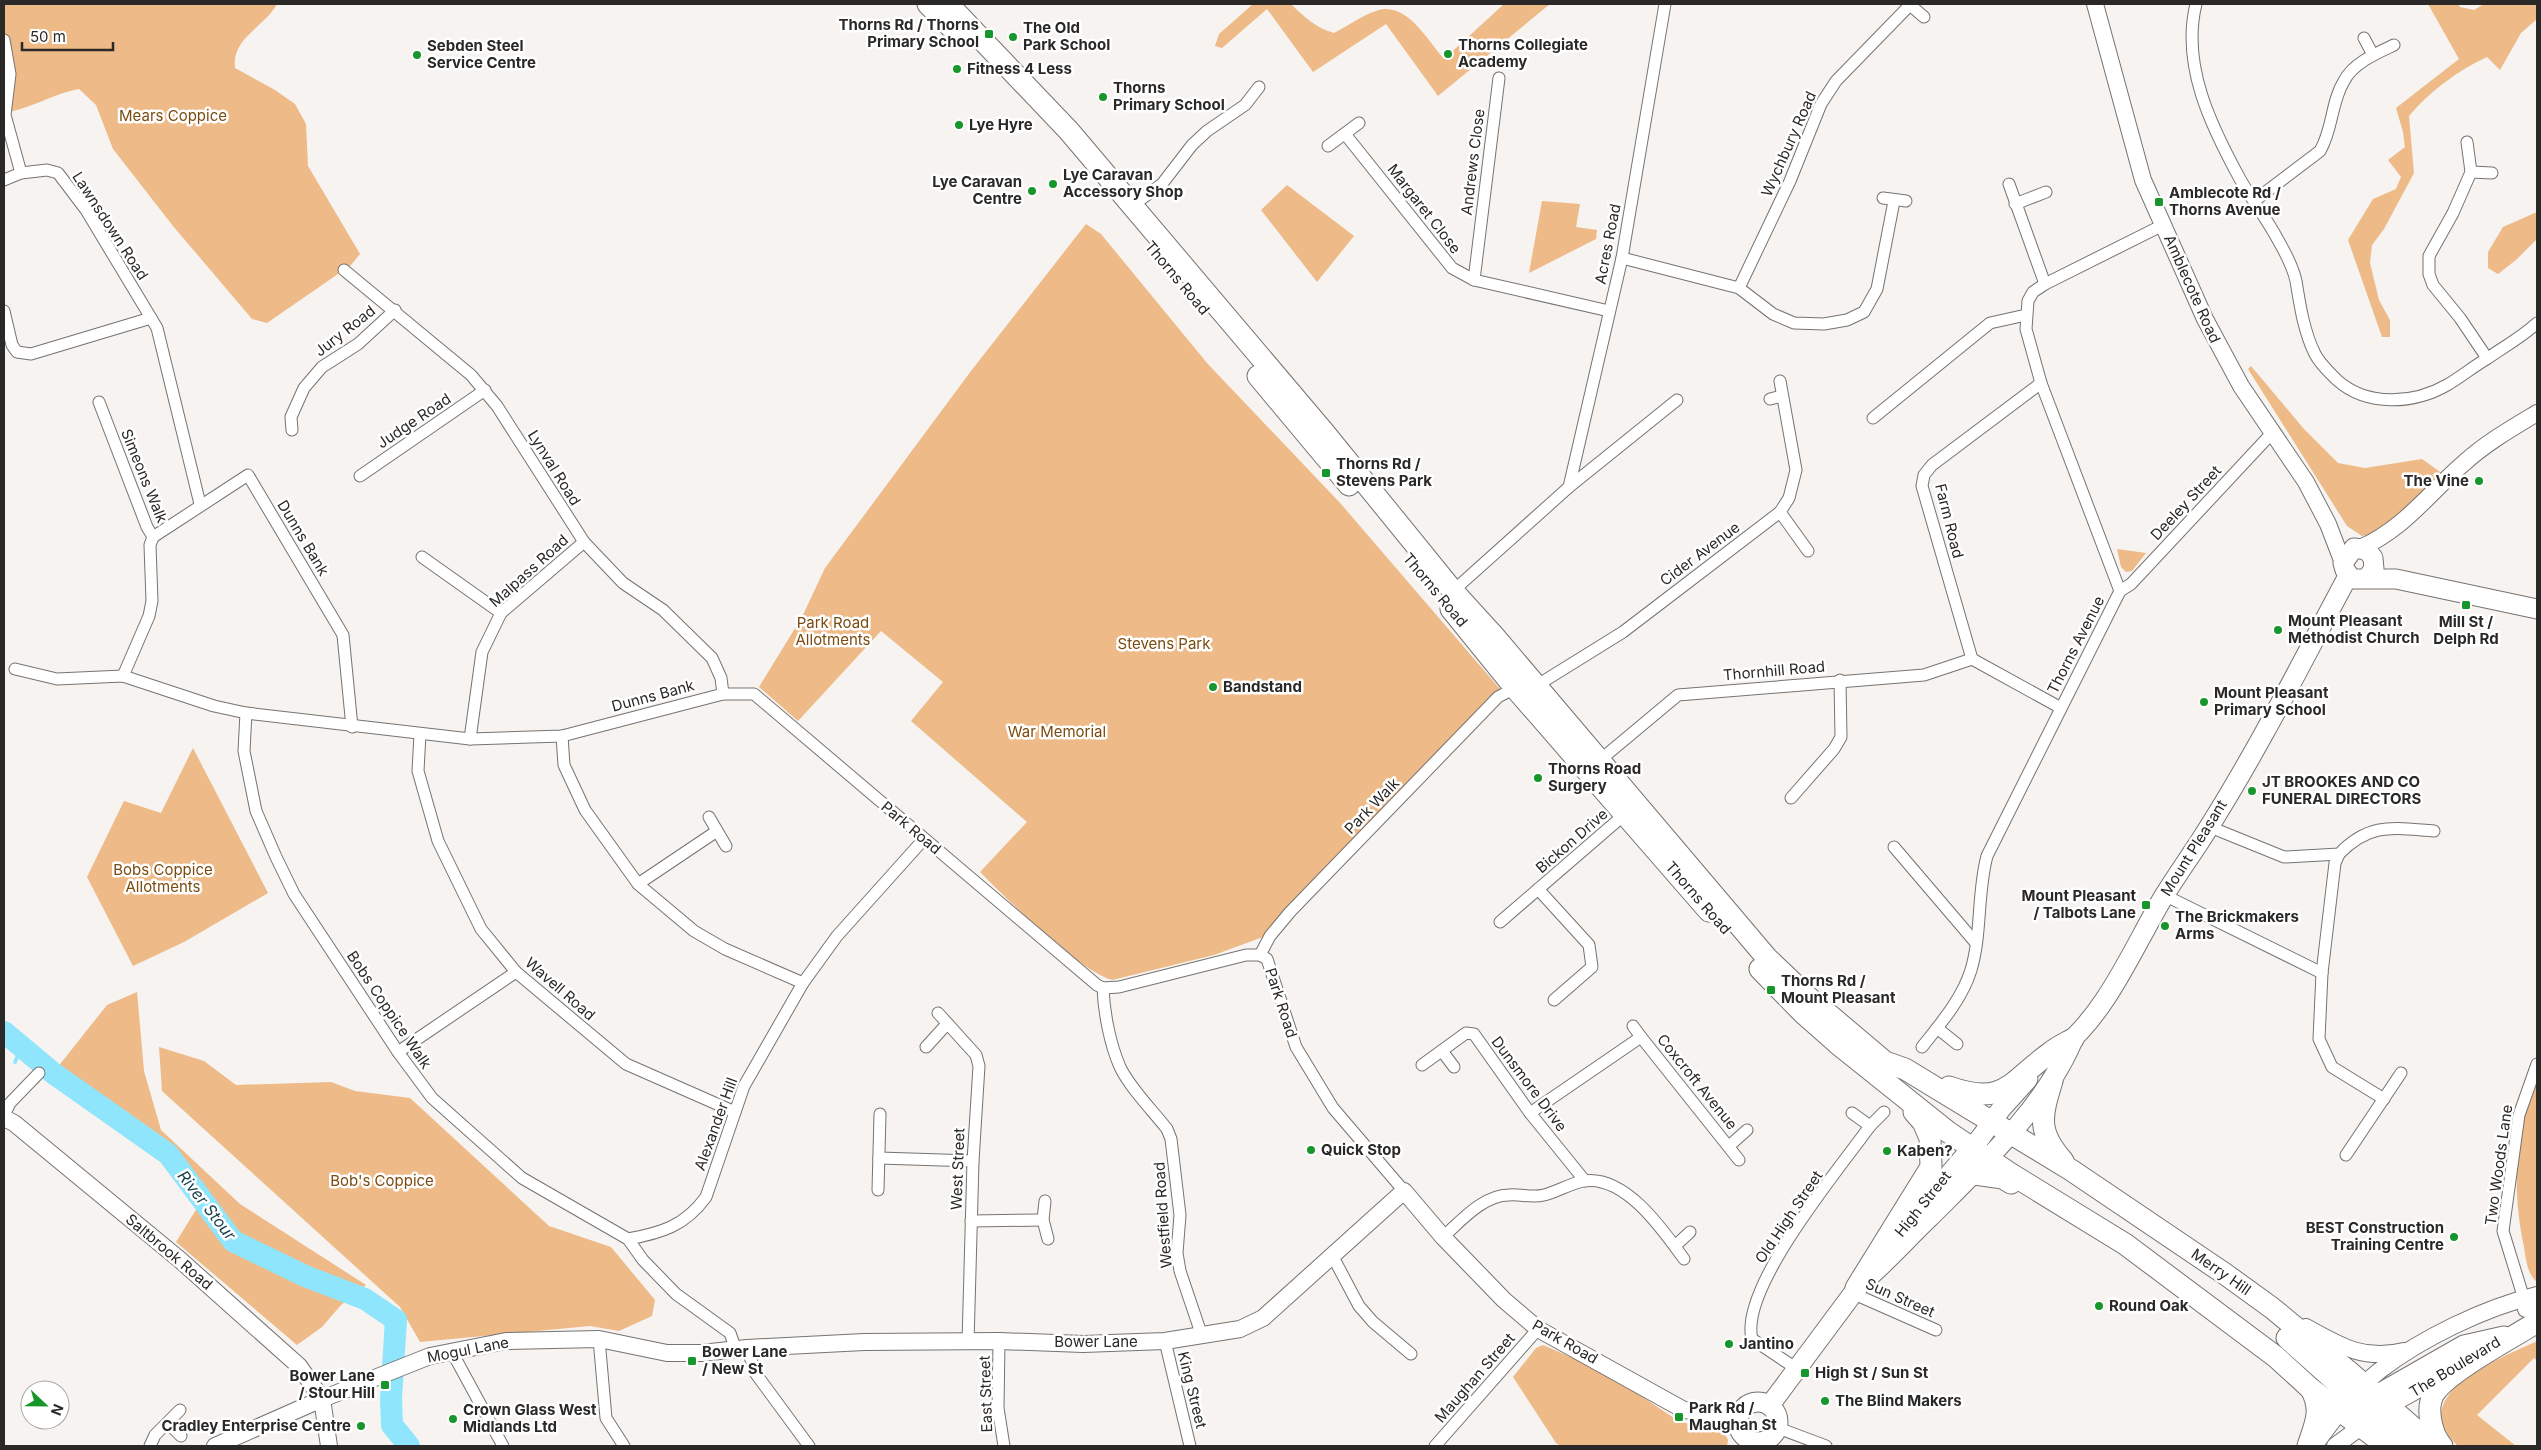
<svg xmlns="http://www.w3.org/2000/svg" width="2541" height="1450" font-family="Inter,sans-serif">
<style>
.green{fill:#edba88}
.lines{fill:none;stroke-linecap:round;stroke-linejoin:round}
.stream{stroke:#8fe5fc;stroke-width:4}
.river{stroke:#8fe5fc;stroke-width:22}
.street-casing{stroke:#767371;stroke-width:13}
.secondary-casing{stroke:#767371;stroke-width:18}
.primary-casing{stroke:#767371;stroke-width:21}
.highway-casing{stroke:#767371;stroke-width:23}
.street{stroke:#fff;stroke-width:11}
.secondary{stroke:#fff;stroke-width:16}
.primary{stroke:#fff;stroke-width:19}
.highway{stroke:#fff;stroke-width:21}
.poi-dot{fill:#17972b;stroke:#fff;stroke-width:2}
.labels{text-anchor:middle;stroke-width:5;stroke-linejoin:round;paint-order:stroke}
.poi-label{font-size:15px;font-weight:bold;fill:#2a2928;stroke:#fff;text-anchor:start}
.park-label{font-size:15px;fill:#7b4b0f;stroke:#fff}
.street-label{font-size:15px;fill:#2a2928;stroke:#fff}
.water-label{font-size:16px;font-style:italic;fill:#19414b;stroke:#fff}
</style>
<rect width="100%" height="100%" fill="#f6f3f0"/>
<g class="green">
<path d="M4 4H277C265 27 231 38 235 68L275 90 295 104 306 124 308 166 360 254 351 265 267 323 252 319 173 226 113 149 96 105 79 89C52 94 30 109 4 113Z"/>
<path d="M1253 4H1291C1304 17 1316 28 1334 33 1348 26 1361 16 1376 11 1406 0 1427 40 1444 59L1504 4H1550L1438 96 1386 24 1313 72 1267 9 1222 48 1215 46 1219 34Z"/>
<path d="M2428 4H2458L2460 7 2474 10 2484 4H2537V19L2521 33 2500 70 2487 57C2457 71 2430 91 2409 116L2414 173 2384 229 2372 245 2370 263 2379 300 2390 320V337H2382L2348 240 2373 199 2396 189 2401 177 2388 160 2405 147 2403 132 2396 108 2459 59Z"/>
<polygon points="1287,185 1354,236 1317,282 1261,210"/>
<polygon points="1542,201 1580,204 1576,227 1597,230 1596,239 1529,273"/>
<polygon points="2537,212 2537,239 2516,260 2498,274 2488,268 2488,252 2503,227"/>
<path d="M1086 224 1101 234 1207 363 1341 504 1500 689 1334 862 1289 906 1263 937 1214 955 1112 980C1079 971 1007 899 980 872L1027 822 911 721 943 682 881 631 798 721 759 687 802 617 825 568 971 371Z"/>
<polygon points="2251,366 2304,429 2338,463 2365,468 2422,459 2443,474 2376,533 2362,536 2347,526 2248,369"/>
<polygon points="2117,549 2146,553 2132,571 2126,572 2121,567"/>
<polygon points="193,748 268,893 184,942 133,966 87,877 124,801 161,813"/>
<polygon points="137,992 144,1071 161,1130 240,1204 366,1285 341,1305 322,1327 297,1345 176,1242 202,1200 168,1154 53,1073 107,1005"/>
<polygon points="159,1047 204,1061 236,1085 331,1082 355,1091 410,1098 549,1226 611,1247 655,1300 652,1316 619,1331 590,1326 420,1342 400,1307 162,1091"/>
<path d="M2537 1076V1282C2527 1274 2526 1259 2524 1247 2511 1185 2515 1135 2537 1076Z"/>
<path d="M2537 1341V1361L2534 1358 2477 1415 2516 1446H2458C2402 1394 2502 1358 2537 1341Z"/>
<polygon points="1543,1345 1605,1372 1680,1422 1723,1430 1728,1440 1727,1446 1561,1446 1556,1443 1513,1377 1536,1348"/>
</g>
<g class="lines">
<polyline class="stream" points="15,1062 22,1047"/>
<polyline class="river" points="4,1032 53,1073 168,1154 233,1241 305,1276 365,1299 396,1320 391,1398 392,1425 409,1446"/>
<defs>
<g id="street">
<polyline points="1909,4 1924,17"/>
<path d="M2196 4C2181 65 2211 126 2240 179 2252 200 2267 219 2278 240 2285 252 2293 267 2296 281 2300 306 2304 332 2315 354 2320 364 2329 372 2337 380 2367 407 2414 404 2447 385 2461 377 2474 366 2488 358 2505 346 2522 337 2537 323"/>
<polyline points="2364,38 2373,55"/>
<polyline points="4,40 10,74 5,115 21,173"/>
<polyline points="1345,134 1452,268 1474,280 1609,311"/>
<polyline points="2467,142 2471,172 2453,213 2429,256 2429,274 2433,285 2460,318 2487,358"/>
<polyline points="1328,146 1359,123"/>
<polyline points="2471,172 2492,173"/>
<polyline points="4,180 21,173 47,170 58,173 86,210 151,318 157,328 200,504"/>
<polyline points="2009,184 2045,284"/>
<polyline points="1883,198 1906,201"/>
<path d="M2254 201 2320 151C2333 129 2331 102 2344 81 2353 63 2377 53 2394 45"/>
<polyline points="2015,204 2046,192"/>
<polyline points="1133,205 1162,184 1192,145 1207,131 1245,105 1259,87"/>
<polyline points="1622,258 1739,288 1773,314 1794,323 1824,324 1847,320 1864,312 1877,289 1894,201"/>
<polyline points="344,270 471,375 497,406 584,542 623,583 663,610 712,658 721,678 723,694"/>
<polyline points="1474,280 1499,78"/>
<polyline points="1739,288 1790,181 1821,104 1836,81 1910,5"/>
<polyline points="4,311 12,345 17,352 31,354 151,318"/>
<polyline points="1770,399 1782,396"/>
<polyline points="99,402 147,527 153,537 150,545 152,601 149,616 123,676"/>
<polyline points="1873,418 1990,323 2026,315"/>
<polyline points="292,430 291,417 304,388 322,367 358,344 395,310"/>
<polyline points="360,476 485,390"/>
<polyline points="1569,487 1622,258 1665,4"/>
<polyline points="1780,512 1808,551"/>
<polyline points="153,537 248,475 343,635 352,727"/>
<polyline points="422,557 501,613"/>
<polyline points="1453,591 1569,487 1677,400"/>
<polyline points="2120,591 2131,584 2272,433"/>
<polyline points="1972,659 1922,486 1924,475 1932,465 2041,383"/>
<polyline points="1972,659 2061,708"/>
<polyline points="15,669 57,679 123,676 214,706 246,713 470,739 562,736 723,694 754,694 1097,985 1103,988 1119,987 1246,955 1260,955 1267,959 1296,1047 1333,1108 1404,1191"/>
<polyline points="1536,686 1623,632 1780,512 1789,498 1796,470 1780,381"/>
<polyline points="246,713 244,751 256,811 276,857 294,894 398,1052 432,1098 522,1178 628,1239 643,1260 676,1294 730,1333 736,1350"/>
<polyline points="420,734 418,771 438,841 481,929 516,972 626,1064 735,1112"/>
<polyline points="562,736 564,765 585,810 638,884 694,931 725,949 803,983"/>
<polyline points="470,739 482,652 501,613 584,542"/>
<polyline points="1599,761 1678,695 1924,675 1972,659"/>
<polyline points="1791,798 1834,749 1841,737 1840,680"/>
<polyline points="709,817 726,846"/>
<path d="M2210 827 2284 857 2339 854C2370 822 2393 828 2434 831"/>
<polyline points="1894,847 1975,942"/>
<polyline points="2339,854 2335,863 2322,973 2319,1039 2332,1067 2384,1099"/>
<polyline points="638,884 717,831"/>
<polyline points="1538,889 1589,945 1592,967 1554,1000"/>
<polyline points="2164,895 2322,973"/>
<polyline points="1500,922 1624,815"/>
<polyline points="1260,955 1270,936 1290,912 1498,697 1515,688"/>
<path d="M1103 988C1104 1013 1110 1044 1120 1067 1130 1088 1153 1111 1167 1129L1171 1139 1180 1215 1177 1253 1180 1271 1202 1336"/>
<polyline points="938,1013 976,1055 979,1066 973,1161 968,1343"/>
<polyline points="1633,1026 1641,1037"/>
<polyline points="1937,1028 1957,1044"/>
<polyline points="926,1047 947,1024"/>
<path d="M1922 1047C1941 1023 1962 999 1971 970 1982 933 1977 893 1987 856L2120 591 2041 383 2026 329 2028 301 2033 292 2045 284 2163 225"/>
<polyline points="1442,1051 1454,1067"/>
<polyline points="398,1052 516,972"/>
<polyline points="1422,1065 1466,1033 1474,1034 1530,1113 1585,1181"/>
<polyline points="1530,1113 1641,1037 1739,1160"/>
<polyline points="1852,1113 1870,1126"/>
<polyline points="4,1115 10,1103 39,1073"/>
<polyline points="1729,1146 1747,1130"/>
<polyline points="2346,1155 2401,1073"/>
<polyline points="879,1158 973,1161"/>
<polyline points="878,1190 880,1114"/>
<polyline points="1045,1201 1043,1220 1048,1239"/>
<polyline points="971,1221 1043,1220"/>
<path d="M1443 1237C1461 1221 1483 1195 1509 1195 1521 1194 1532 1198 1544 1195 1557 1192 1569 1184 1583 1181 1625 1174 1663 1230 1684 1259"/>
<path d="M628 1239C661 1233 685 1226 706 1197L744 1086 803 983 837 936 924 839"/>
<polyline points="1675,1246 1690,1232"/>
<polyline points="1333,1257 1359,1306 1373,1322 1411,1354"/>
<polyline points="1852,1293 1936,1330"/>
<polyline points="2524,1299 2503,1231 2519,1115 2537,1064"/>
<polyline points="599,1339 606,1418 624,1446"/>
<polyline points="999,1341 998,1408 1004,1446"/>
<polyline points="1165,1341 1190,1446"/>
<polyline points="747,1348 756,1374 809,1446"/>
<polyline points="452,1352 503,1446"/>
<path d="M1797 1369 1752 1339C1739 1288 1840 1168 1870 1126L1884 1112"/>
<polyline points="168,1423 181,1436"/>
<polyline points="1778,1428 1826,1446"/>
<polyline points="150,1446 155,1435 180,1410"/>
<polyline points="1435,1446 1538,1329"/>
</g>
<g id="secondary">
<polyline points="2095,4 2143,180 2205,319 2241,386 2306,482 2328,524 2343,563"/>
<path d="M2360 548C2403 530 2429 493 2464 463 2486 443 2512 428 2537 413"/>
<polyline points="4,1118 14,1123 179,1259 299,1366 322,1399 329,1446"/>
<polyline points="2524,1299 2526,1309 2537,1310"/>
<path d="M2306 1327C2340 1346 2364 1361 2404 1351"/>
<polyline points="215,1446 322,1399 430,1356 506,1341 599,1339 667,1353 702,1353 747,1348 864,1342 999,1341 1083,1344 1165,1341 1240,1329 1263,1318 1404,1191 1443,1237 1504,1300 1538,1329 1684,1410 1740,1416"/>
<path d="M2314 1446C2333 1420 2353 1392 2379 1371 2422 1338 2484 1308 2537 1295"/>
<polyline points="2335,1446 2389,1406 2446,1374"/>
</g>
<g id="primary">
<polyline points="2366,579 2374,569 2373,558 2367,550 2354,548 2343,563 2345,570 2352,579 2396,579 2537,609"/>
<path d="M2061 1049C2107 1013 2134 946 2164 896 2178 873 2195 850 2209 827 2260 746 2303 660 2348 576"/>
<polyline points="1900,1232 1981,1137 2001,1109 2028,1079"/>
<path d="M1863 1282C1887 1262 1907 1239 1929 1218 1980 1167 2045 1107 2073 1040"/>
<circle cx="1758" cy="1422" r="20"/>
<polyline points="1770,1405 1866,1276"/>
</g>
<g id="highway">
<polyline points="928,4 956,32"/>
<polyline points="948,4 1069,131 1323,431 1453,591 1494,636 1767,958 1808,997 1885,1062 1905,1069 2071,1170 2225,1274 2272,1308 2347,1370 2434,1446"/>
<polyline points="1258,376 1349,485"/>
<polyline points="1451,609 1515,688 1709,911"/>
<polyline points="1760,969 1804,1014 1838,1044 1948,1132 2011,1174 2125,1244 2276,1357 2311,1389 2387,1446"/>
<path d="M2052 1081C2041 1117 2037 1132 2063 1161"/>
<path d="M1949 1087C2006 1107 2010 1081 2050 1053 2057 1047 2066 1043 2073 1039"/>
<polyline points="1975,1174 2003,1178 2011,1183"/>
<polyline points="1856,1288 1931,1167 1930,1138 1923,1122 1914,1112"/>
<polyline points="2287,1338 2353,1397 2360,1426"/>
<path d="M2365 1389C2367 1416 2392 1430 2412 1446"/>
<polyline points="2366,1402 2464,1346 2504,1337"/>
<path d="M2308 1446C2315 1424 2323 1411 2311 1389"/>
<path d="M2442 1446C2431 1434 2425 1406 2435 1392 2451 1370 2512 1338 2537 1322"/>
</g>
</defs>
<use href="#street" class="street-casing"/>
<use href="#secondary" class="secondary-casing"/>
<use href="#primary" class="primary-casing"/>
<use href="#highway" class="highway-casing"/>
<use href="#street" class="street"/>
<use href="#secondary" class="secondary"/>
<use href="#primary" class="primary"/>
<use href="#highway" class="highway"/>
</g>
<g class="poi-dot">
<rect x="984" y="29" width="10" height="10" rx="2.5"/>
<circle cx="1013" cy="37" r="5"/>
<circle cx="1448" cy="54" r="5"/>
<circle cx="417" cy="55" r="5"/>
<circle cx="957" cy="69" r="5"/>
<circle cx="1103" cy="97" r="5"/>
<circle cx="959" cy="125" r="5"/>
<circle cx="1053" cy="184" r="5"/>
<circle cx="1032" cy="191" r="5"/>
<rect x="2154" y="197" width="10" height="10" rx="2.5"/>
<rect x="1321" y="468" width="10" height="10" rx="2.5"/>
<circle cx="2479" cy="481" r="5"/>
<rect x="2461" y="600" width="10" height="10" rx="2.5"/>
<circle cx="2278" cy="630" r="5"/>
<circle cx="1213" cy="687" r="5"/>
<circle cx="2204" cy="702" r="5"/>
<circle cx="1538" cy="778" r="5"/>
<circle cx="2252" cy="791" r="5"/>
<rect x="2141" y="900" width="10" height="10" rx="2.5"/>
<circle cx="2165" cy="926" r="5"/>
<rect x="1766" y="985" width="10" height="10" rx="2.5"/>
<circle cx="1311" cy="1150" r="5"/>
<circle cx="1887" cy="1151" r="5"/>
<circle cx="2454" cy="1237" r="5"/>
<circle cx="2099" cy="1306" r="5"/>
<circle cx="1729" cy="1344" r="5"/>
<rect x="687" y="1356" width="10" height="10" rx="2.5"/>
<rect x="1800" y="1368" width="10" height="10" rx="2.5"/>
<rect x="380" y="1380" width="10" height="10" rx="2.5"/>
<circle cx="1825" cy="1401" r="5"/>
<rect x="1674" y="1412" width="10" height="10" rx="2.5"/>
<circle cx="453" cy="1419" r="5"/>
<circle cx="361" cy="1426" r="5"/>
</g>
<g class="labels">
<g class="poi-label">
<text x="979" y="30" text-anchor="end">Thorns Rd / Thorns<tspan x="979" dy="17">Primary School</tspan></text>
<text x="1023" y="33">The Old<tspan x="1023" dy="17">Park School</tspan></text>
<text x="1458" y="50">Thorns Collegiate<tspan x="1458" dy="17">Academy</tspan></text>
<text x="427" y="51">Sebden Steel<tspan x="427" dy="17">Service Centre</tspan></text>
<text x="967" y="74">Fitness 4 Less</text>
<text x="1113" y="93">Thorns<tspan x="1113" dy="17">Primary School</tspan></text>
<text x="969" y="130">Lye Hyre</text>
<text x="1063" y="180">Lye Caravan<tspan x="1063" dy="17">Accessory Shop</tspan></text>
<text x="1022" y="187" text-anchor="end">Lye Caravan<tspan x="1022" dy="17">Centre</tspan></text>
<text x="2169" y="198">Amblecote Rd /<tspan x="2169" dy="17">Thorns Avenue</tspan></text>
<text x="1336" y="469">Thorns Rd /<tspan x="1336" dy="17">Stevens Park</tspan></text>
<text x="2469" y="486" text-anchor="end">The Vine</text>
<text x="2288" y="626">Mount Pleasant<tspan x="2288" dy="17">Methodist Church</tspan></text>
<text x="2466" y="627" text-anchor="middle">Mill St /<tspan x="2466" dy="17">Delph Rd</tspan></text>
<text x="1223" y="692">Bandstand</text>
<text x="2214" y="698">Mount Pleasant<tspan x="2214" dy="17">Primary School</tspan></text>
<text x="1548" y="774">Thorns Road<tspan x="1548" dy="17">Surgery</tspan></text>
<text x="2262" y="787">JT BROOKES AND CO<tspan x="2262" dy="17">FUNERAL DIRECTORS</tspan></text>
<text x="2136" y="901" text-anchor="end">Mount Pleasant<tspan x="2136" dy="17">/ Talbots Lane</tspan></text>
<text x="2175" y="922">The Brickmakers<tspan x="2175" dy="17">Arms</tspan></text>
<text x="1781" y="986">Thorns Rd /<tspan x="1781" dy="17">Mount Pleasant</tspan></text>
<text x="1321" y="1155">Quick Stop</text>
<text x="1897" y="1156">Kaben?</text>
<text x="2444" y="1233" text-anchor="end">BEST Construction<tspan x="2444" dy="17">Training Centre</tspan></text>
<text x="2109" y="1311">Round Oak</text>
<text x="1739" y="1349">Jantino</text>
<text x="702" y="1357">Bower Lane<tspan x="702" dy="17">/ New St</tspan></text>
<text x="1815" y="1378">High St / Sun St</text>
<text x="375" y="1381" text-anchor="end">Bower Lane<tspan x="375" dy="17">/ Stour Hill</tspan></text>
<text x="1835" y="1406">The Blind Makers</text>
<text x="1689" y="1413">Park Rd /<tspan x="1689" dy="17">Maughan St</tspan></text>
<text x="463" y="1415">Crown Glass West<tspan x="463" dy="17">Midlands Ltd</tspan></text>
<text x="351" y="1431" text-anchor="end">Cradley Enterprise Centre</text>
</g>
<g class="park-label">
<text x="173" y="121">Mears Coppice</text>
<text x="833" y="628">Park Road<tspan x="833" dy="17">Allotments</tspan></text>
<text x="1164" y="649">Stevens Park</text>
<text x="1057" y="737">War Memorial</text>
<text x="163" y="875">Bobs Coppice<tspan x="163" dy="17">Allotments</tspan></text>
<text x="382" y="1186">Bob's Coppice</text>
</g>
<g class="street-label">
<text transform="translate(1789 144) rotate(-66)" y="5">Wychbury Road</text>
<text transform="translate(1473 162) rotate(-83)" y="5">Andrews Close</text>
<text transform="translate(1424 209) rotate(52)" y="5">Margaret Close</text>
<text transform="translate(110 226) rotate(57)" y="5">Lawnsdown Road</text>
<text transform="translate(1608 244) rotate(-79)" y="5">Acres Road</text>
<text transform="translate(1177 278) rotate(50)" y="5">Thorns Road</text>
<text transform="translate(2192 289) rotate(66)" y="5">Amblecote Road</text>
<text transform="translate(345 331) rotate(-38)" y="5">Jury Road</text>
<text transform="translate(414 421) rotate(-34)" y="5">Judge Road</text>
<text transform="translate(554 468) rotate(58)" y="5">Lynval Road</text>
<text transform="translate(144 476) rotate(68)" y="5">Simeons Walk</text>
<text transform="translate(2186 503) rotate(-47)" y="5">Deeley Street</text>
<text transform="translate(1949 521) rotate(76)" y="5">Farm Road</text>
<text transform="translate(303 538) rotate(59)" y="5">Dunns Bank</text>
<text transform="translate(1700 554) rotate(-37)" y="5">Cider Avenue</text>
<text transform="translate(529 571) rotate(-42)" y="5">Malpass Road</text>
<text transform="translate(1435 590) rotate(50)" y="5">Thorns Road</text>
<text transform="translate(2076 645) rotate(-63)" y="5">Thorns Avenue</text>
<text transform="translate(1774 671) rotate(-5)" y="5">Thornhill Road</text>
<text transform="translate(653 696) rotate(-15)" y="5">Dunns Bank</text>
<text transform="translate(1372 806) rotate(-46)" y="5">Park Walk</text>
<text transform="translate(911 828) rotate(40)" y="5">Park Road</text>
<text transform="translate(1572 841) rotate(-41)" y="5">Bickon Drive</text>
<text transform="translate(2194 848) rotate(-58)" y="5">Mount Pleasant</text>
<text transform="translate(1698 898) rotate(49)" y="5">Thorns Road</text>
<text transform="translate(560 989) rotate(41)" y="5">Wavell Road</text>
<text transform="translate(1281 1003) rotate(72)" y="5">Park Road</text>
<text transform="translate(389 1010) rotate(56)" y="5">Bobs Coppice Walk</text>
<text transform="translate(1697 1082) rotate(51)" y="5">Coxcroft Avenue</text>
<text transform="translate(1529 1084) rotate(53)" y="5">Dunsmore Drive</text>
<text transform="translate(716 1124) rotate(-70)" y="5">Alexander Hill</text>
<text transform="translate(2499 1165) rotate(-82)" y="5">Two Woods Lane</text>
<text transform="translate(958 1169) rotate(-88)" y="5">West Street</text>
<text transform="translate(1923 1204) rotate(-51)" y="5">High Street</text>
<text transform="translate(1163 1215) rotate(-94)" y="5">Westfield Road</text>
<text transform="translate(1789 1217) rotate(-56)" y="5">Old High Street</text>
<text transform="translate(169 1252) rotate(40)" y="5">Saltbrook Road</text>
<text transform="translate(2221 1272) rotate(35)" y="5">Merry Hill</text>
<text transform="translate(1900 1298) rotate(24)" y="5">Sun Street</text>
<text x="1096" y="1347">Bower Lane</text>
<text transform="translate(1565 1342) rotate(30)" y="5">Park Road</text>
<text transform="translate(468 1350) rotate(-11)" y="5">Mogul Lane</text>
<text transform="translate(2455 1367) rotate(-31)" y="5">The Boulevard</text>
<text transform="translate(1475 1378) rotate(-49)" y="5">Maughan Street</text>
<text transform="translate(1192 1390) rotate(76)" y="5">King Street</text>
<text transform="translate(986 1394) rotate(-92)" y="5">East Street</text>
</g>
<g class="water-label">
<text transform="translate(207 1205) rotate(52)" y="6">River Stour</text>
</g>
</g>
<rect width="2541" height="1450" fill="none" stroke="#2a2928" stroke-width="10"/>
<g transform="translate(45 1405) rotate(112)"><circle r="24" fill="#ffffff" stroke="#aaa9a9"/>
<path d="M0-4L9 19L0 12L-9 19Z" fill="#17972b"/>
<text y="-8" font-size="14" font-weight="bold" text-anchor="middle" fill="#2a2928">N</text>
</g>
<path d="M22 42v8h91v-8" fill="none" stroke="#2a2928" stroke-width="2.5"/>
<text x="30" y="42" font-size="15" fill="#2a2928" stroke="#ffffff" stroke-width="4" paint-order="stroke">50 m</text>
</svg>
